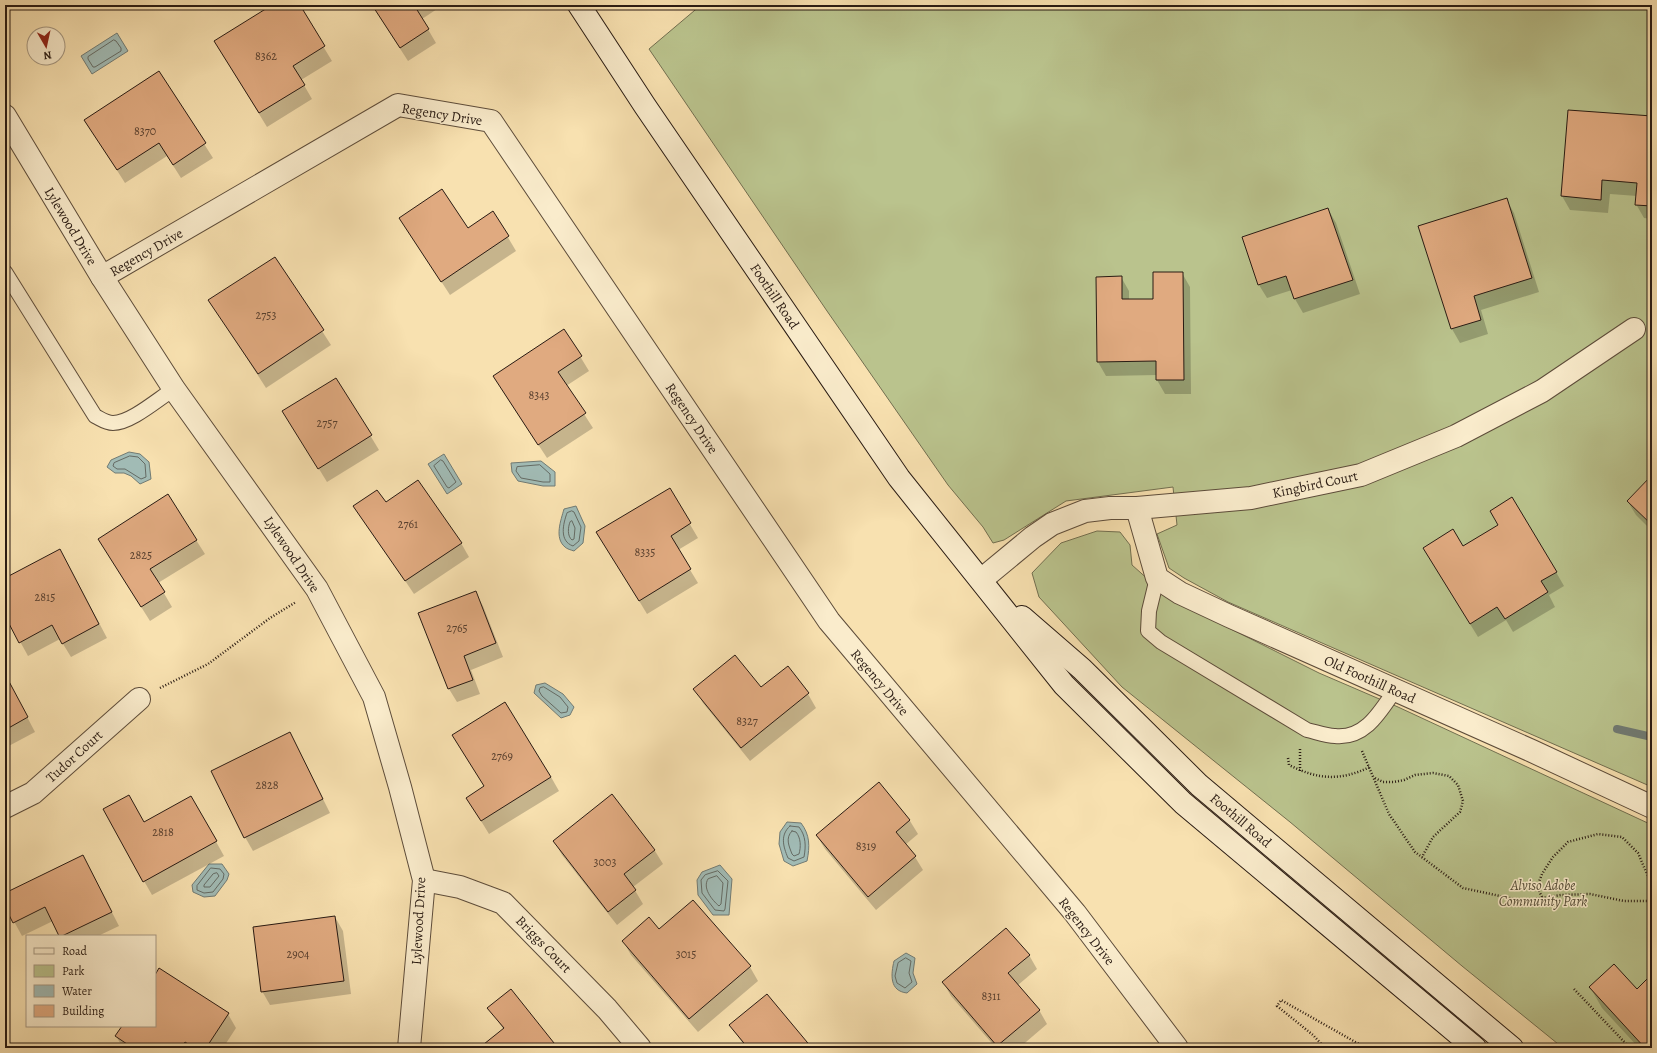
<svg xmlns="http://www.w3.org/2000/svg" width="1657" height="1053" font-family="Alegreya,serif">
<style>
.green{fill:#bac38d;stroke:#726f50}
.water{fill:#a1bbb5;stroke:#717b74}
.shadow{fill:#0003}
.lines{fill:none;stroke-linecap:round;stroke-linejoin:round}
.shore{stroke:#656b64;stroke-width:1}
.stream{stroke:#717b74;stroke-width:8}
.building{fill:#e0aa80;stroke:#291b13}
.service-casing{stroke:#5d4c3a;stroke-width:16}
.minor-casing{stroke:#5d4c3a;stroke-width:24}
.secondary-casing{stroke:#291b13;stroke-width:24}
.path{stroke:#291b13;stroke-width:2.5;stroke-dasharray:1 2;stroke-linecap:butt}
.service{stroke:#faeccc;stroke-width:14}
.minor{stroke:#faeccc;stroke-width:22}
.secondary{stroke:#faeccc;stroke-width:22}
.labels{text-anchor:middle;stroke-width:3;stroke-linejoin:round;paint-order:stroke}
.number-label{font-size:12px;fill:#573f2e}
.street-label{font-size:14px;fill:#291b13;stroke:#faeccc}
.park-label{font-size:14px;font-style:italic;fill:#544d38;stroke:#faeccc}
</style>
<rect width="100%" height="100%" fill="#f8e1b0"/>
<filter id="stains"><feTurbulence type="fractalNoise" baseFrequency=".005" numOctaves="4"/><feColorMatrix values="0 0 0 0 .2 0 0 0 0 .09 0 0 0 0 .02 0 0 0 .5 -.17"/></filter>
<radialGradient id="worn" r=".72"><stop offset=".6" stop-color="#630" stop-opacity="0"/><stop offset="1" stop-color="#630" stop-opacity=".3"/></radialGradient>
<g class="green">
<polygon points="701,5 1652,5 1652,787 1228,602 1184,578 1169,568 1157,534 1177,525 1173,487 1066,501 1004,540 993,543 983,527 948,485 827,311 649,49"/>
<polygon points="1097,531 1120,532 1130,545 1132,565 1169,598 1319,673 1398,707 1652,825 1652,1048 1563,1048 1462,966 1290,822 1122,687 1039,597 1032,573 1061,543"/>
</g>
<g class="water">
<polygon points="117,33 128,51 92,74 81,56"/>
<polygon points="129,452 140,454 149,462 151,479 140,484 131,476 124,473 115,473 107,467 111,460"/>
<polygon points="444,454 462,484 447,494 428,464"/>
<polygon points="541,461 555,472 555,486 543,486 518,481 512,472 511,463"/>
<path d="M576 506 585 526 583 543 574 551C571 550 567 549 565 547 554 538 561 520 564 509Z"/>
<polygon points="545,683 563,694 574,707 570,715 561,718 534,693 536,685"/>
<path d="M787 822 801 823C810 835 810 846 807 861L793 866 784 861 779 844 780 832Z"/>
<polygon points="209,864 222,864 229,874 227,880 215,896 204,897 193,892 192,885"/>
<polygon points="720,865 732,879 729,915 713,915 698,895 697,880 702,872"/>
<path d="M906 953 915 958 913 973 917 984 907 993C889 991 891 974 894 961Z"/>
</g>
<g class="shadow">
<polygon points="274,5 298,5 332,61 301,80 312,99 267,127 223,55"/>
<polygon points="372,5 443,5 422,19 436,43 408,61"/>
<polygon points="159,73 213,158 181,178 167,156 125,183 94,134"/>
<polygon points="1569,111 1652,117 1652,219 1644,218 1636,204 1637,196 1610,194 1608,213 1570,210 1562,196"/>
<polygon points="1506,199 1514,213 1539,292 1481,310 1488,334 1460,343 1452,329 1420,226"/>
<polygon points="1328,209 1336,223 1360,294 1303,313 1295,299 1292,290 1267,298 1259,285"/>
<polygon points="493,212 516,251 450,295 400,218 468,229"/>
<polygon points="275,258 331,345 266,388 210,301"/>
<polygon points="1182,273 1190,287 1191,394 1165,394 1157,380 1157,375 1106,376 1098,362 1121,277 1129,291 1129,300 1154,300"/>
<polygon points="564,330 589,371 566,386 593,428 547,458 494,377"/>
<polygon points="336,379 379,450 327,482 292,425"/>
<polygon points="1652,476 1652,531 1636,515 1628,502"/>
<polygon points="669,489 698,538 678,550 698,583 647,614 606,546"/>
<polygon points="168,496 205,554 158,583 172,607 150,621 99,540"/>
<polygon points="386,503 461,543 469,557 414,594 355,506"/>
<polygon points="1463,547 1556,572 1564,586 1549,595 1555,607 1513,632 1506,620 1478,637 1432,562"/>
<polygon points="68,564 107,638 71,657 60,639 28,656 5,614 5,580"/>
<polygon points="475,592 483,606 503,657 471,670 480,694 457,702 449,689"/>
<polygon points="787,668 808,694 816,708 750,761 703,703 695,689 761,689"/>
<polygon points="5,675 35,732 5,748"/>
<polygon points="290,733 330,813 253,851 245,837"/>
<polygon points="461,749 551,777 559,791 489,834 467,798 485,787"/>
<polygon points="879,784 910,821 918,834 905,845 915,857 923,870 876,910 825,849 817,836"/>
<polygon points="612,796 655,851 663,864 633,887 643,904 617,925 562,855 554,841"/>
<polygon points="199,811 224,856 152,895 144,881 144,823"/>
<polygon points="83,856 119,926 98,936 61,936 53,921 22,936 5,905 5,894"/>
<polygon points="693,901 750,967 758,981 698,1032 631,955 623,941 659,930"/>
<polygon points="335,917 343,931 351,994 270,1005 262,991"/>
<polygon points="1029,955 1037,969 1018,985 1039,1010 1047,1024 1019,1048 996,1048 951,996 943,982"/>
<polygon points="155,976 228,1014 236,1028 223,1048 123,1048 116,1036 123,1026 155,1026"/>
<polygon points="1652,976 1652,1048 1639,1048 1602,1008 1590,987 1636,990"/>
<polygon points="489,1008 557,1048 481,1048 504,1030"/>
<polygon points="730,1025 811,1048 746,1048"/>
</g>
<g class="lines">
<g class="shore">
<polygon points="114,40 116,41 121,48 121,51 95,67 93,67 88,59 88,57"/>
<polygon points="130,456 138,457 145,464 146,477 141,479 125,469 117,469 113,466 114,463"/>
<polygon points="441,460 443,461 456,482 449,488 447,487 434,466"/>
<polygon points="540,465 550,474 550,482 543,482 521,478 516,471 517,467"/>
<path d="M572 511 574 512 581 527 579 541 573 546C559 541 563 524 567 513Z"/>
<path d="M572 521 575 528 574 539 572 540C567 536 568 527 570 522Z"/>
<polygon points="544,687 560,697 568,707 567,712 561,713 542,696 539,691 540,688"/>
<path d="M790 826 799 827C806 836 806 846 804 857L794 861 788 858C783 846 780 835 790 826Z"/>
<path d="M792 831 796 832C801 838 801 847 799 854L794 856 792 854C789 846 785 838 792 831Z"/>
<polygon points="211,868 220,869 224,874 223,879 213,892 204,893 197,890 197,886"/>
<polygon points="718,871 728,881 725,909 724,911 715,910 702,893 701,880 705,875"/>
<polygon points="217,873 219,876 210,887 204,887 204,885 213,874"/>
<path d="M717 876 723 883 721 904 719 906C712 900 702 888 708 879Z"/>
<polygon points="906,958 911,961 909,973 912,982 905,988 897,983 895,976 898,963"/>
</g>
<polyline class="stream" points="1617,729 1652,737"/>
</g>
<g class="building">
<polygon points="272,5 300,5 325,46 293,66 305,85 259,113 214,41"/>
<polygon points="372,5 414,5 429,29 400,48"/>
<polygon points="159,71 206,143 173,165 159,143 117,170 84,120"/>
<polygon points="1568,110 1652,116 1652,206 1635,205 1637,183 1602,180 1601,200 1561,196"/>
<polygon points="442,189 468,228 493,211 509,236 441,282 399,218"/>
<polygon points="1507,198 1532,278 1474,296 1481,320 1451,329 1418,226"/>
<polygon points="1328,208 1353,280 1294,299 1286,276 1258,285 1242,237"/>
<polygon points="275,257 324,330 258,374 208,300"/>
<polygon points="1153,272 1183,272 1184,380 1156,380 1156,361 1097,362 1096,277 1122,276 1122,299 1153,299"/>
<polygon points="564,329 582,356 558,372 586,413 538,445 493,376"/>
<polygon points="336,378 372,435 318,469 282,411"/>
<polygon points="1652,475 1652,525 1627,501"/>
<polygon points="418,480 462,543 405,581 353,506 377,490 386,502"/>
<polygon points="670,488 691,523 671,536 691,569 639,601 596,532"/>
<polygon points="168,494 197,540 150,569 165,592 141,607 98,539"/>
<polygon points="1512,497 1557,572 1541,581 1548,592 1505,619 1497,607 1470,624 1423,548 1453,529 1463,546 1498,525 1490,511"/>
<polygon points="60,549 99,624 62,644 52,625 19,643 5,616 5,578"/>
<polygon points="476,591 496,643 464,656 473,680 448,689 418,613"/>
<polygon points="735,655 761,687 788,666 809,693 741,748 693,689"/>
<polygon points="5,674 28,717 5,730"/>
<polygon points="505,702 551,777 481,821 466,798 484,786 452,735"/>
<polygon points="290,732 323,799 244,838 211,771"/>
<polygon points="879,782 910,820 896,832 916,856 868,897 816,835"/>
<polygon points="612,794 655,850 624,874 636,890 608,912 553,841"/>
<polygon points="129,795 144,822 191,796 217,841 143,882 103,809"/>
<polygon points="83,855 112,912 62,936 59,936 45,907 13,923 5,907 5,893"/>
<polygon points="693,900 751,966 689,1019 622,941 649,917 659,929"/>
<polygon points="335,916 344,981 261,992 253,927"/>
<polygon points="1006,928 1030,955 1008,973 1040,1010 997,1046 942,982"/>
<polygon points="1614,964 1637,989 1652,974 1652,1048 1645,1048 1589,987"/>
<polygon points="159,968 229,1013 206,1048 194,1048 185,1042 181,1048 133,1048 115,1036 122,1026 155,1026 155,975"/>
<polygon points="511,989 558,1048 479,1048 504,1028 487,1008"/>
<polygon points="767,994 812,1048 748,1048 729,1025"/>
<polygon points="5,1038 10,1048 5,1048"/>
</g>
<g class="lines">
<defs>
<g id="service">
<path d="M5 272 95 416C101 419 106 423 113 423 131 423 158 399 174 389"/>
<path d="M1157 578 1149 611 1148 631 1161 642 1307 730C1316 732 1326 736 1335 736 1365 739 1380 712 1395 690"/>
</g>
<g id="minor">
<polyline points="5,116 102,277 174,389 317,589 374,697 400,787 424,880 409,1048"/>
<polyline points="102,277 398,105 491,121 829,621 1075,913 1177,1048"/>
<polyline points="1137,508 1157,578 1180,593 1229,616 1532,751 1652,807"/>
<polyline points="981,580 1033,537 1052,524 1085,511 1110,508 1137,508 1251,498 1361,475 1456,436 1542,391 1634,329"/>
<polyline points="5,807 33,793 139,699"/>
<polyline points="424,880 460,887 503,903 607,1009 640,1048"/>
</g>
<g id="secondary">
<polyline points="579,5 645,106 899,478 1064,685 1183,803 1475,1048"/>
<polyline points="1022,617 1082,669 1199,785 1512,1048"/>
</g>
</defs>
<use href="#service" class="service-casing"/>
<use href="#minor" class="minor-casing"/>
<use href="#secondary" class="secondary-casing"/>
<g class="path">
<polyline points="160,688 208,664 270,618 296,602"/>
<polyline points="1300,749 1300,771"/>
<polyline points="1362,751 1389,814 1415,852 1463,888 1523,901 1561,895 1590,894 1624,901 1652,901"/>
<path d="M1288 758 1289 765C1319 780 1340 781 1370 767"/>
<polyline points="1375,778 1383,782 1394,782 1404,780 1415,775 1433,773 1449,776 1458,785 1463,801 1460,812 1433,837 1422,857"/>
<polyline points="1542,897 1537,887 1542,874 1553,857 1568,842 1598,834 1622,837 1638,853 1647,874 1652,881"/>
<polyline points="1574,989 1630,1048"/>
<polyline points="1325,1048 1313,1035 1277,1006 1281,1000 1366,1048"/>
</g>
<use href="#service" class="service"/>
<use href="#minor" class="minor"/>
<use href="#secondary" class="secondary"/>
</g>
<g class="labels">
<g class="number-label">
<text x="266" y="60">8362</text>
<text x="145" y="135">8370</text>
<text x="266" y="319">2753</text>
<text x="539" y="399">8343</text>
<text x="327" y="427">2757</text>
<text x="408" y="528">2761</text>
<text x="645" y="556">8335</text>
<text x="141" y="559">2825</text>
<text x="45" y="601">2815</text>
<text x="457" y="632">2765</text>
<text x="747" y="725">8327</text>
<text x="502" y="760">2769</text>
<text x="267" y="789">2828</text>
<text x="163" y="836">2818</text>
<text x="866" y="850">8319</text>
<text x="605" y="866">3003</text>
<text x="298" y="958">2904</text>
<text x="686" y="958">3015</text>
<text x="991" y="1000">8311</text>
</g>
<g class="street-label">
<text transform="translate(442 114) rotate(9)" y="5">Regency Drive</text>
<text transform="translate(71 226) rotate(59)" y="5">Lylewood Drive</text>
<text transform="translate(146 252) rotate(-30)" y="5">Regency Drive</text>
<text transform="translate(775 296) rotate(56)" y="5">Foothill Road</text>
<text transform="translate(692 418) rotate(56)" y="5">Regency Drive</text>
<text transform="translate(1315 484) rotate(-12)" y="5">Kingbird Court</text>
<text transform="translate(292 554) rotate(56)" y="5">Lylewood Drive</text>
<text transform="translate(1370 679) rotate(24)" y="5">Old Foothill Road</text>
<text transform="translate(880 682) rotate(50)" y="5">Regency Drive</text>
<text transform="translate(74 756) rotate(-42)" y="5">Tudor Court</text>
<text transform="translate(1241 820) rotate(40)" y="5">Foothill Road</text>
<text transform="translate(418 921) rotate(-87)" y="5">Lylewood Drive</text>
<text transform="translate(1087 931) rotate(52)" y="5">Regency Drive</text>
<text transform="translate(544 944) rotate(46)" y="5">Briggs Court</text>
</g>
<g class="park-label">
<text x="1543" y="890">Alviso Adobe<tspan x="1543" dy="16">Community Park</tspan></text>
</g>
</g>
<rect width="1657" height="1053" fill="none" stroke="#f8e1b0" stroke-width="20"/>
<rect x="6" y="6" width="1645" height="1041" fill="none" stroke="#291b13" stroke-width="2"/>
<rect x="10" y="10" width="1637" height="1033" fill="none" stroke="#291b13"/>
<rect x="26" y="935" width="130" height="92" fill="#faeccc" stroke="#a69882"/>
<rect x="34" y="948" width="20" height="6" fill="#faeccc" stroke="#a69882"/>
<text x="62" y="955" font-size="12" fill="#291b13">Road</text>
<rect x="34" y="965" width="20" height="12" fill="#bac38d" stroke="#a69882"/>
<text x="62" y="975" font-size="12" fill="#291b13">Park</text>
<rect x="34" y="985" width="20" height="12" fill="#a1bbb5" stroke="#a69882"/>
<text x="62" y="995" font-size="12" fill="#291b13">Water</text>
<rect x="34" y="1005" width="20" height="12" fill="#e0aa80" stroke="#a69882"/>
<text x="62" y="1015" font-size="12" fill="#291b13">Building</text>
<g transform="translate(46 46) rotate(171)"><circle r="19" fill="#faeccc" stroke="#a69882"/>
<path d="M0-3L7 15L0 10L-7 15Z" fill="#8f2418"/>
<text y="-6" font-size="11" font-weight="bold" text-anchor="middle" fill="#291b13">N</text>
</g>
<rect width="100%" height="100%" filter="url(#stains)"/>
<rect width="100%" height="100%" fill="url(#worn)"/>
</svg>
